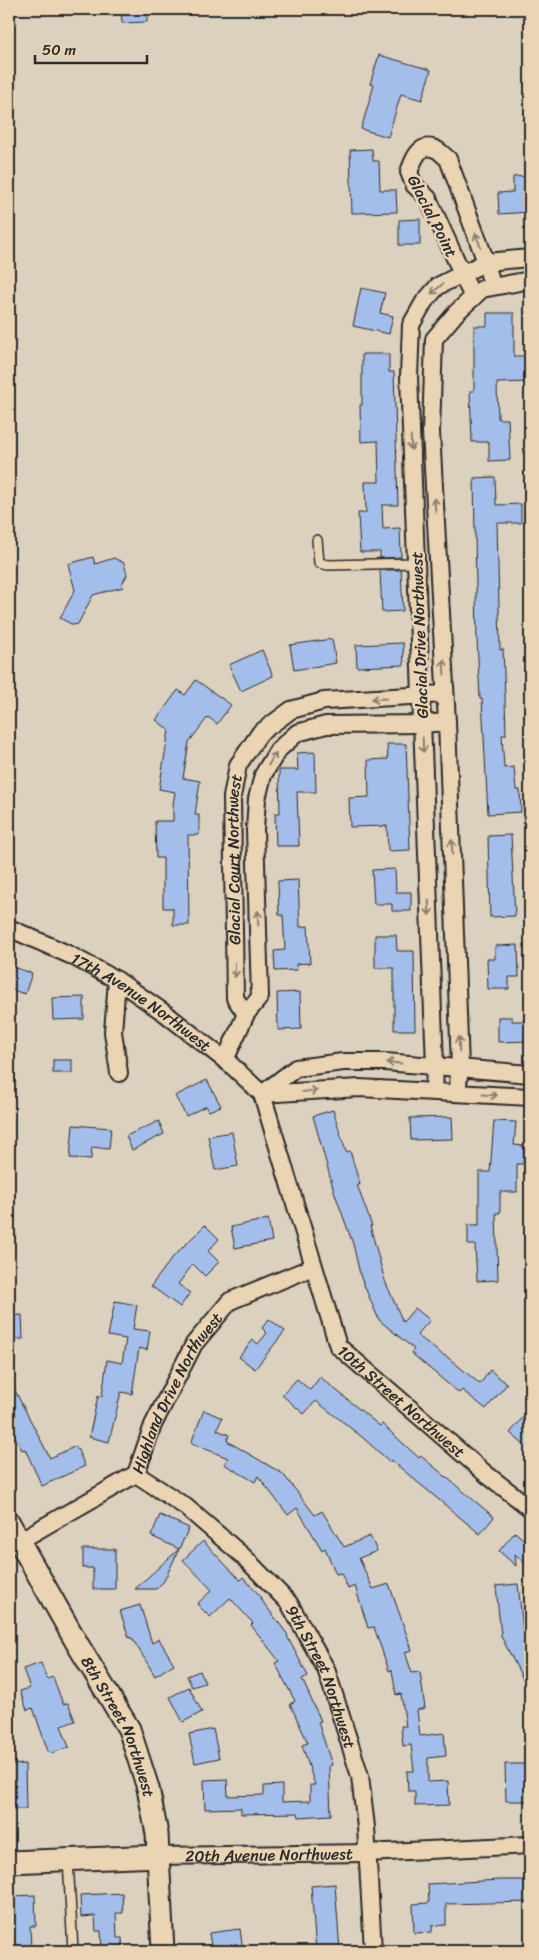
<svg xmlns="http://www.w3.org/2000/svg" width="539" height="1960" font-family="Sriracha,sans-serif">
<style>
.building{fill:#a4beeb;stroke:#2b2b2b}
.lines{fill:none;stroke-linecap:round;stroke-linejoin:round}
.service-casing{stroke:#2b2b2b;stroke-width:12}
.minor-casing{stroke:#2b2b2b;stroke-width:20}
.tertiary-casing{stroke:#2b2b2b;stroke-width:25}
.service{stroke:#ead4b3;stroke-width:9}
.minor{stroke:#ead4b3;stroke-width:16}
.tertiary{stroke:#ead4b3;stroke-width:21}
.oneway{stroke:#8a806f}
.labels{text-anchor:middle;stroke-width:5;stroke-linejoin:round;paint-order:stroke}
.street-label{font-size:16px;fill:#2b2b2b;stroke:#ead4b3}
</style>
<rect width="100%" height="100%" fill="#dcd0be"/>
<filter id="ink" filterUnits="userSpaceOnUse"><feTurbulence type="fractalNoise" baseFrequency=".02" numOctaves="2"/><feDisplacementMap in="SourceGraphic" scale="10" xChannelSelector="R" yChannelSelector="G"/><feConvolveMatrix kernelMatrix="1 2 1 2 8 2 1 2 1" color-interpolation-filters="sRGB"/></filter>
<g filter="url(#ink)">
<g class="building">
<polygon points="121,9 147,9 147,22 122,23"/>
<polygon points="379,55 431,70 422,100 401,94 388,137 361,129 374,85 370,84"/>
<polygon points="372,149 373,161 379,161 380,190 396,190 397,212 352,213 350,150"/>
<polygon points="530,176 530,212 499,214 498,193 513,192 513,177"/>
<polygon points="420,219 420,245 399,245 399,220"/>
<polygon points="361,288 385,293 380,313 393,316 389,334 353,326"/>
<polygon points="487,313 514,313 514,356 526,356 527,382 497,383 498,419 508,419 510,460 489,461 489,442 472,442 470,391 474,391 474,326 487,326"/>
<polygon points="362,354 389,354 389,372 394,372 398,505 382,505 383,529 400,528 401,557 380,558 380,552 360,552 358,513 366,513 365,482 379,482 378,441 361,442 360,405 362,405"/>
<polygon points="495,477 496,505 521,504 521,523 497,523 500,650 503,649 505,698 506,735 502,735 504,768 514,767 516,790 520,790 521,812 488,814 482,699 480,699 477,639 474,478"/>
<polygon points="93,557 95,564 114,558 124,563 127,575 122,584 123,587 93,595 78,624 73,625 60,618 75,590 68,564"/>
<polygon points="380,570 401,570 403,611 382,612"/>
<polygon points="332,639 336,663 294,670 290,645"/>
<polygon points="403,643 404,665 357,667 356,645"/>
<polygon points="262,650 273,676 241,691 229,665"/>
<polygon points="196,680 231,705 217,724 208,717 189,742 183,778 200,781 195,815 199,815 199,835 188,835 189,925 173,925 173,908 163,908 163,858 156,858 155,821 173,821 173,805 175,792 159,789 169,730 156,720 178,690 185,695"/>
<polygon points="387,744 406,744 410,850 388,851 387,826 350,827 349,798 369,797 368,760 388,759"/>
<polygon points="315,752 316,792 297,792 299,846 276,846 275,813 280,813 279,770 298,770 297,753"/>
<polygon points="511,835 515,916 490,917 488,836"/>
<polygon points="395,869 396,892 411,892 411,911 392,911 392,904 374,904 372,870"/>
<polygon points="298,880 300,927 308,926 310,963 296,964 297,970 275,971 274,951 285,950 283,915 279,915 278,881"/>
<polygon points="375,935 396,935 397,951 414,951 415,1030 394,1030 394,968 375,968"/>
<polygon points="518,945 519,977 509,977 509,989 488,989 487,959 495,959 495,946"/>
<polygon points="9,966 32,973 25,994 9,989"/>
<polygon points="300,992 301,1029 278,1030 277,993"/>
<polygon points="84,997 84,1019 53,1020 52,998"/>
<polygon points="498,1017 512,1017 512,1021 530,1021 530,1041 498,1042"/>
<rect x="53" y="1060" width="19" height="13"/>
<polygon points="207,1080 221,1106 209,1111 206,1106 186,1116 175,1096"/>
<polygon points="333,1110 346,1152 350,1151 360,1185 357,1185 372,1226 370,1226 385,1281 403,1322 415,1308 430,1320 417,1335 444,1356 445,1355 480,1384 490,1370 507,1384 486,1409 462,1390 459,1393 411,1353 414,1349 379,1320 361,1278 353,1244 334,1191 313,1116"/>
<polygon points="452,1117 453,1139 411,1140 410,1118"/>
<polygon points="159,1121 164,1134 132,1150 126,1136"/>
<polygon points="494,1121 516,1122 514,1145 524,1146 523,1164 517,1164 517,1192 500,1192 500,1213 496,1213 498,1280 477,1281 475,1245 468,1245 468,1225 479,1225 479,1172 490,1172"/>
<polygon points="73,1125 111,1128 109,1149 92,1147 91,1159 70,1158"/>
<polygon points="232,1132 238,1166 215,1170 208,1136"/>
<polygon points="268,1219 272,1241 235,1248 231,1227"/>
<polygon points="205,1225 219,1239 208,1251 219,1262 205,1276 193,1264 178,1284 190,1293 180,1307 151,1286 173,1257"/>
<polygon points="115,1301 137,1305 133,1329 150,1331 147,1350 139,1348 132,1394 121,1392 109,1442 89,1437 98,1396 102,1396 107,1360 122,1363 126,1339 108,1336"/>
<polygon points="22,1315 23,1339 9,1339 9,1316"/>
<polygon points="269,1319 285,1331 255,1369 239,1357 253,1340 258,1344 267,1333 262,1328"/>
<polygon points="320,1377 380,1426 382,1424 419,1458 421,1456 494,1517 480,1534 391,1460 390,1462 362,1437 316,1401 304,1414 282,1395 297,1379 310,1390"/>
<polygon points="9,1379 50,1458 76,1446 85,1466 42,1486 25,1449 22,1450 9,1425"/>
<polygon points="204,1410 222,1418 217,1430 229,1435 227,1441 283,1474 315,1515 322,1511 344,1547 370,1536 377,1551 359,1558 373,1589 389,1584 412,1650 405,1652 412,1673 420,1672 425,1708 417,1710 420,1736 444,1733 446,1756 428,1758 428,1782 448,1781 449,1805 415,1806 415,1791 408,1791 407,1771 414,1771 411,1745 403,1746 401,1726 406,1726 401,1694 396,1695 392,1670 389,1671 374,1627 368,1628 355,1586 348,1589 341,1573 336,1574 325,1548 322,1550 297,1508 288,1515 258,1476 255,1482 224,1464 228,1458 191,1443"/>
<polygon points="524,1416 530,1422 530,1450 510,1433"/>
<polygon points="160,1515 189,1528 179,1549 151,1536"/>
<polygon points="515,1532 530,1545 530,1568 515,1554 516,1566 499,1551"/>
<polygon points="203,1541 240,1580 243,1577 261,1597 260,1598 288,1635 287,1636 308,1676 302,1679 321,1721 318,1722 332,1765 329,1766 331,1815 299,1817 298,1813 241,1814 241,1808 205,1809 204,1780 227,1779 228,1796 264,1795 264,1786 282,1785 282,1802 310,1801 310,1785 315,1785 302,1745 308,1743 290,1704 295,1701 275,1663 279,1661 251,1625 253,1623 230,1598 210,1617 197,1604 212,1590 183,1560"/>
<polygon points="83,1549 115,1549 115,1589 93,1589 93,1568 83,1568"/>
<polygon points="179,1549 164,1581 156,1589 135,1589"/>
<polygon points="518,1584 523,1630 530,1645 530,1693 501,1636 496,1586"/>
<polygon points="140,1605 152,1643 159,1639 174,1664 155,1676 132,1638 129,1638 120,1611"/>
<polygon points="41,1663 47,1679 53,1677 63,1704 68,1703 75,1721 61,1726 69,1747 49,1754 33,1708 27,1710 20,1691 30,1688 23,1669"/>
<polygon points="200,1671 205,1683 192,1687 187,1676"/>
<polygon points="189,1687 202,1712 183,1722 170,1697"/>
<polygon points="213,1729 219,1758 195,1763 189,1734"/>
<polygon points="25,1764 26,1809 9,1809 9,1765"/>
<polygon points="505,1764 526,1764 527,1801 506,1801"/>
<polygon points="500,1880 530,1880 530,1902 446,1904 446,1925 432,1926 432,1932 414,1933 413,1904 429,1903 428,1884"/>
<polygon points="335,1884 340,1951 316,1951 311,1886"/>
<polygon points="122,1893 123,1913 116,1913 117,1938 122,1938 123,1951 102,1951 101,1931 96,1931 95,1916 81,1917 80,1895"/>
<polygon points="35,1895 36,1926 30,1926 31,1951 10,1951 9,1937 13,1937 12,1896"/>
<polygon points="240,1929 243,1951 212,1951 209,1933"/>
</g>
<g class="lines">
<defs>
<g id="service">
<polyline points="317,540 319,563 328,565 416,563"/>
<polyline points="68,1859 73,1951"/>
</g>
<g id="minor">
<path d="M473 298 428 198 414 185 409 172C413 161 419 142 435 149 439 150 444 156 448 159L486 262 492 286"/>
<path id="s1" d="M9 928 70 955 117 980 166 1014 230 1064 262 1094 338 1346 486 1474 530 1508"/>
<polyline points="117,980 113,1032 119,1073"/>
<path id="s2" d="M246 1014 235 998 232 797 238 765 260 733 291 710 324 701 445 694"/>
<polyline points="225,1060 246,1014 260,997 255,829 257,799 263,775 278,750 297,733 326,725 422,724 447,722"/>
<polyline points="434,1091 435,1066 409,376 411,325 424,302 438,286 486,262 530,258"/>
<polyline points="457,1093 460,1067 447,722 431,432 434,339 456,313 482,289 530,280"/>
<polyline points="262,1094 296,1068 343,1062 385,1062 530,1074"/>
<polyline points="262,1094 359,1088 530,1097"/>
<path id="s3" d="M136 1474 186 1507 243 1556 289 1603 326 1669 360 1776 366 1827 373 1951"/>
<path id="s4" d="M19 1541 136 1474 153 1425 194 1344 230 1301 313 1267"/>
<path id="s5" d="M159 1856 366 1853 530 1845"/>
</g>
<g id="tertiary">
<path id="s6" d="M9 1523 78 1645 129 1729 148 1788 157 1834 163 1951"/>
<polyline points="9,1862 159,1856"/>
</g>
</defs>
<use href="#service" class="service-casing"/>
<use href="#minor" class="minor-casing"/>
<use href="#tertiary" class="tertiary-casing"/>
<use href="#service" class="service"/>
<use href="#minor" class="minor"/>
<use href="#tertiary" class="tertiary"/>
</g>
<defs><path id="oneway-shaft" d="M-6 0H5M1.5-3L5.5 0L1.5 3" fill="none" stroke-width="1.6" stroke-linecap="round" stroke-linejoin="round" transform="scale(1.25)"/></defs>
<g class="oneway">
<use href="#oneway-shaft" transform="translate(478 240) rotate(-110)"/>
<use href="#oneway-shaft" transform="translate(437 289) rotate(139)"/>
<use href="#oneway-shaft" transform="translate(411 443) rotate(88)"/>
<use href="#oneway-shaft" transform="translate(435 505) rotate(-93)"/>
<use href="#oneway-shaft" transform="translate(444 667) rotate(-93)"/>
<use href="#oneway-shaft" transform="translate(379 699) rotate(177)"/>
<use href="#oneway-shaft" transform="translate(423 745) rotate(88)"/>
<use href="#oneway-shaft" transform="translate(272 759) rotate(-59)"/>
<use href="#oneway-shaft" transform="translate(452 847) rotate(-92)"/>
<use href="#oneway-shaft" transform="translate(429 908) rotate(88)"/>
<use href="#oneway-shaft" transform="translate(258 918) rotate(-92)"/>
<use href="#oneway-shaft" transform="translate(235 970) rotate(89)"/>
<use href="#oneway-shaft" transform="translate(459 1044) rotate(-92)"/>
<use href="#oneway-shaft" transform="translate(394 1063) rotate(-176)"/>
<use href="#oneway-shaft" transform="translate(310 1091) rotate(-8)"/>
<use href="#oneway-shaft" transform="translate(490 1095) rotate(4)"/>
</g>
</g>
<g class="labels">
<g class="street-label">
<text transform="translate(433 216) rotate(63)" y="6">Glacial Point</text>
<text transform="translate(419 635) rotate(-92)" y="6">Glacial Drive Northwest</text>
<text dy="6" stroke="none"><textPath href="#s2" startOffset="158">Glacial Court Northwest</textPath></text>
<text dy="6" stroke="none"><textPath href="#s1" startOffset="152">17th Avenue Northwest</textPath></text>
<text dy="6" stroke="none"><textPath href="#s4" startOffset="226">Highland Drive Northwest</textPath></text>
<text dy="6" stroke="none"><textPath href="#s1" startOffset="652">10th Street Northwest</textPath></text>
<text dy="6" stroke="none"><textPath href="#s3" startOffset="282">9th Street Northwest</textPath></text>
<text dy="6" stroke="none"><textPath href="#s6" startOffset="232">8th Street Northwest</textPath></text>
<text dy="6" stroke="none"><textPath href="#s5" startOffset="110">20th Avenue Northwest</textPath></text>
</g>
</g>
<rect width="539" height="1960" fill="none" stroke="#ead4b3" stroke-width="30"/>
<rect x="15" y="15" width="509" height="1930" fill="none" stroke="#2b2b2b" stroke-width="2" filter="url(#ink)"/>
<path d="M35 55v8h112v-8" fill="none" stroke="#2b2b2b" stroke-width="2.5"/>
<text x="42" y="55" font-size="15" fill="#2b2b2b" stroke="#ead4b3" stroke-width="4" paint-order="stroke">50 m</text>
</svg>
